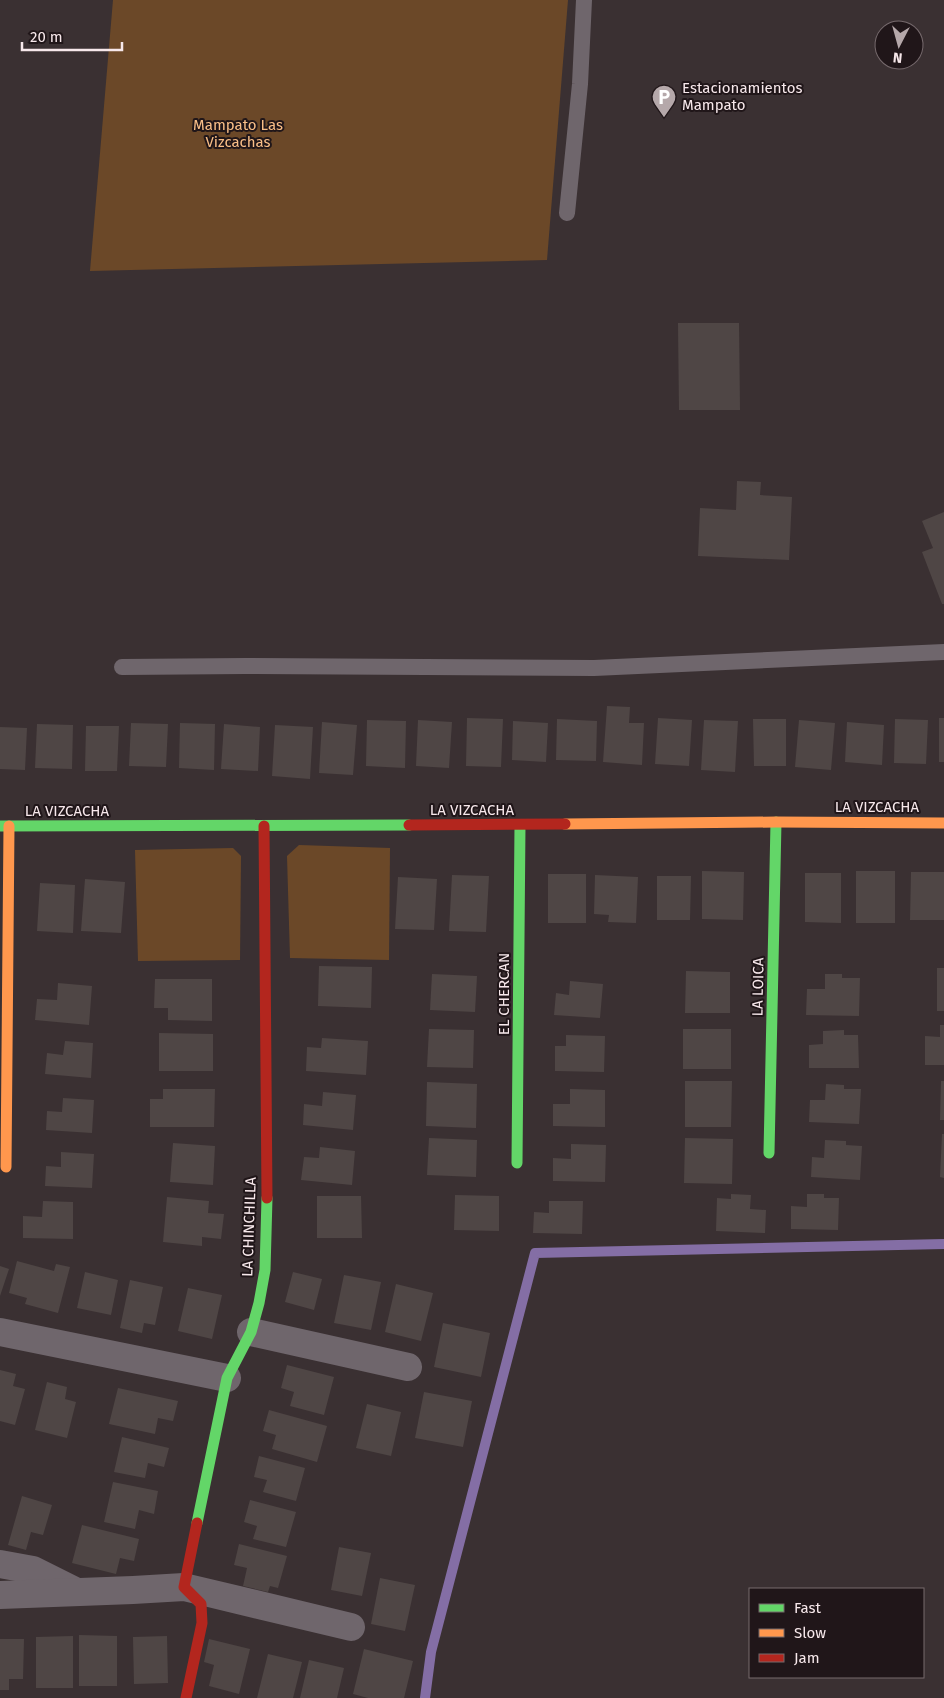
<svg xmlns="http://www.w3.org/2000/svg" width="944" height="1698" font-family="'Fira Sans',sans-serif">
<style>
.green{fill:#6b4828}
.lines{fill:none;stroke-linecap:round;stroke-linejoin:round}
.stream{stroke:#846ea5;stroke-width:10}
.building{fill:#4f4645}
.lane{stroke:#6f666c;stroke-width:16}
.street{stroke:#6f666c;stroke-width:28}
.fast{stroke:#63d668;stroke-width:11}
.slow{stroke:#ff974d;stroke-width:11}
.jam{stroke:#b3261e;stroke-width:11}
.labels{text-anchor:middle;stroke-width:4;stroke-linejoin:round;paint-order:stroke}
.poi-label{font-size:15px;fill:#f7e8eb;stroke:#201619;text-anchor:start}
.park-label{font-size:15px;fill:#f9be87;stroke:#201619}
.street-label{font-size:15px;fill:#f7e8eb;stroke:#201619}
</style>
<rect width="100%" height="100%" fill="#3a3032"/>
<g class="green">
<polygon points="113,0 568,0 547,260 90,271"/>
<polygon points="299,845 390,848 389,960 290,958 287,856"/>
<polygon points="233,848 241,856 240,960 138,961 135,850"/>
</g>
<g class="lines">
<polyline class="stream" points="425,1698 431,1652 535,1253 944,1244"/>
</g>
<g class="building">
<polygon points="678,323 739,323 740,410 679,410"/>
<polygon points="737,481 761,482 760,495 792,497 789,560 698,556 700,508 736,510"/>
<polygon points="944,512 944,604 942,604 922,552 933,548 922,521"/>
<polygon points="607,706 630,707 629,723 644,723 642,765 603,762"/>
<polygon points="467,718 503,719 501,767 466,766"/>
<polygon points="658,718 692,720 689,766 655,764"/>
<rect x="939" y="718" width="5" height="44"/>
<polygon points="557,719 597,721 596,761 556,760"/>
<polygon points="753,719 786,719 786,766 754,766"/>
<polygon points="895,719 928,720 926,764 894,763"/>
<polygon points="367,720 406,721 405,768 366,766"/>
<polygon points="418,720 452,722 449,768 416,766"/>
<polygon points="704,720 738,721 735,772 701,770"/>
<polygon points="799,720 835,723 831,770 795,767"/>
<polygon points="513,721 548,723 546,762 512,760"/>
<polygon points="322,722 357,725 353,775 319,773"/>
<polygon points="847,722 884,725 882,765 845,762"/>
<polygon points="131,723 168,724 166,767 129,766"/>
<polygon points="180,723 215,724 214,770 179,768"/>
<polygon points="37,724 73,725 72,769 35,768"/>
<polygon points="224,724 260,727 258,771 221,769"/>
<polygon points="275,725 313,727 310,779 272,776"/>
<polygon points="86,726 119,726 117,771 85,771"/>
<polygon points="0,727 27,728 25,770 0,769"/>
<polygon points="702,871 744,872 743,920 702,919"/>
<rect x="856" y="871" width="39" height="52"/>
<polygon points="911,872 944,872 944,920 910,920"/>
<polygon points="805,873 841,873 841,923 805,922"/>
<rect x="548" y="874" width="38" height="49"/>
<polygon points="452,875 489,876 486,932 449,931"/>
<polygon points="595,875 638,877 636,923 608,922 609,915 594,914"/>
<polygon points="657,876 691,876 690,920 657,920"/>
<polygon points="398,877 437,879 434,930 395,929"/>
<polygon points="85,879 125,882 121,933 81,931"/>
<polygon points="40,883 75,885 73,933 37,931"/>
<polygon points="319,966 372,967 371,1008 318,1006"/>
<rect x="937" y="968" width="7" height="43"/>
<polygon points="686,971 730,972 730,1013 685,1013"/>
<polygon points="432,974 477,976 475,1012 430,1010"/>
<polygon points="825,974 842,974 842,978 860,978 859,1016 806,1015 807,989 825,989"/>
<polygon points="155,979 212,979 212,1021 168,1020 168,1008 154,1008"/>
<polygon points="570,981 603,984 600,1018 554,1015 556,993 569,995"/>
<polygon points="58,983 92,986 89,1025 35,1020 37,999 57,1000"/>
<polygon points="940,1025 944,1025 944,1065 925,1065 925,1036 940,1037"/>
<polygon points="429,1029 474,1030 473,1068 427,1067"/>
<rect x="683" y="1029" width="48" height="40"/>
<polygon points="844,1030 844,1035 858,1035 859,1068 809,1068 809,1045 823,1044 823,1031"/>
<polygon points="159,1033 213,1034 213,1071 159,1071"/>
<polygon points="566,1035 605,1036 604,1072 555,1071 555,1046 566,1046"/>
<polygon points="322,1038 368,1041 366,1075 306,1071 307,1047 321,1048"/>
<polygon points="65,1041 93,1043 91,1078 45,1074 47,1053 63,1055"/>
<polygon points="685,1081 732,1081 731,1127 685,1127"/>
<polygon points="941,1081 944,1081 944,1120 940,1120"/>
<polygon points="427,1082 477,1084 476,1128 426,1126"/>
<polygon points="826,1084 844,1085 844,1089 861,1089 859,1124 809,1122 810,1100 825,1100"/>
<polygon points="163,1089 215,1089 214,1127 150,1127 150,1099 163,1099"/>
<polygon points="570,1089 605,1090 605,1127 553,1126 553,1104 570,1104"/>
<polygon points="323,1092 356,1095 353,1130 303,1125 304,1104 322,1106"/>
<polygon points="63,1098 94,1100 92,1133 46,1130 47,1111 62,1112"/>
<polygon points="942,1134 944,1134 944,1178 940,1177"/>
<polygon points="429,1138 477,1140 476,1177 427,1175"/>
<polygon points="685,1138 733,1139 732,1184 684,1183"/>
<polygon points="825,1140 846,1141 846,1145 862,1146 860,1180 811,1177 812,1157 824,1158"/>
<polygon points="173,1143 215,1146 213,1185 170,1182"/>
<polygon points="571,1144 606,1145 605,1182 553,1181 553,1158 571,1159"/>
<polygon points="320,1147 355,1151 352,1185 301,1180 304,1157 319,1158"/>
<polygon points="61,1152 94,1154 92,1188 45,1186 46,1166 61,1167"/>
<polygon points="731,1194 751,1195 750,1209 766,1210 765,1233 716,1231 717,1198 731,1199"/>
<polygon points="807,1194 824,1194 824,1198 839,1198 838,1230 791,1229 791,1206 807,1207"/>
<polygon points="455,1195 499,1196 499,1231 454,1230"/>
<polygon points="317,1196 361,1196 362,1238 317,1238"/>
<polygon points="167,1197 209,1201 208,1213 224,1214 221,1239 202,1237 202,1246 163,1242"/>
<polygon points="43,1201 73,1202 73,1239 23,1238 23,1216 42,1217"/>
<polygon points="549,1201 583,1201 582,1234 533,1233 534,1212 549,1213"/>
<polygon points="17,1261 54,1271 56,1264 70,1267 58,1313 25,1304 27,1298 9,1293"/>
<polygon points="0,1266 9,1269 0,1296"/>
<polygon points="85,1272 118,1280 111,1315 77,1308"/>
<polygon points="293,1272 322,1279 314,1310 285,1302"/>
<polygon points="344,1275 381,1282 371,1330 334,1323"/>
<polygon points="130,1280 163,1287 155,1325 144,1323 142,1333 120,1328"/>
<polygon points="396,1284 433,1293 421,1341 385,1332"/>
<polygon points="188,1288 222,1295 212,1339 178,1331"/>
<polygon points="443,1323 490,1333 481,1377 434,1367"/>
<polygon points="287,1365 334,1377 324,1415 290,1406 294,1392 281,1388"/>
<polygon points="0,1370 16,1374 13,1386 25,1389 15,1425 0,1421"/>
<polygon points="47,1382 67,1387 65,1399 76,1402 67,1438 35,1430"/>
<polygon points="118,1388 178,1401 173,1421 158,1418 155,1434 109,1424"/>
<polygon points="424,1392 472,1401 463,1447 415,1438"/>
<polygon points="367,1404 401,1412 391,1456 356,1448"/>
<polygon points="269,1410 327,1426 317,1462 272,1449 276,1435 263,1431"/>
<polygon points="122,1437 169,1448 164,1467 148,1463 145,1478 114,1472"/>
<polygon points="259,1456 305,1468 296,1501 263,1492 267,1480 254,1477"/>
<polygon points="113,1482 158,1491 154,1514 139,1510 135,1529 104,1522"/>
<polygon points="22,1496 52,1505 43,1535 31,1532 26,1550 8,1545"/>
<polygon points="250,1500 296,1512 286,1547 253,1539 257,1526 244,1522"/>
<polygon points="82,1525 139,1539 134,1561 120,1558 116,1574 72,1563"/>
<polygon points="239,1544 287,1556 278,1588 270,1586 268,1592 243,1586 247,1568 234,1565"/>
<polygon points="339,1547 371,1553 362,1596 331,1590"/>
<polygon points="380,1578 415,1585 405,1631 371,1624"/>
<polygon points="79,1635 117,1636 117,1686 79,1686"/>
<polygon points="73,1636 73,1688 36,1688 36,1637"/>
<polygon points="167,1636 168,1683 134,1684 133,1637"/>
<polygon points="0,1639 24,1639 23,1679 9,1679 9,1690 0,1690"/>
<polygon points="209,1639 250,1649 239,1694 209,1686 214,1665 204,1662"/>
<polygon points="364,1649 413,1661 404,1698 368,1698 353,1694"/>
<polygon points="268,1654 302,1662 293,1698 257,1698"/>
<polygon points="309,1660 344,1668 337,1698 300,1698"/>
</g>
<g class="lines">
<g class="lane">
<polyline points="567,213 580,84 584,0"/>
<polyline points="122,667 245,666 594,668 944,652"/>
</g>
<g class="street">
<polyline points="0,1332 227,1378"/>
<polyline points="251,1332 408,1367"/>
<polyline points="0,1564 33,1570 75,1591"/>
<polyline points="0,1595 133,1590 184,1587 351,1627"/>
</g>
<g class="fast">
<polyline points="0,826 409,825"/>
<polyline points="769,1153 776,822"/>
<polyline points="517,1163 520,825"/>
<polyline points="197,1523 227,1378 251,1332 259,1303 265,1270 267,1198"/>
</g>
<g class="slow">
<polyline points="565,824 776,822 944,823"/>
<polyline points="6,1167 9,826"/>
</g>
<g class="jam">
<polyline points="409,825 565,824"/>
<polyline points="264,826 267,1198"/>
<polyline points="186,1698 202,1623 201,1604 184,1587 197,1523"/>
</g>
</g>
<defs>
<symbol id="parking-pin" viewBox="-11 -11 22 30"><path d="M0 17L-7.5 6A9.5 9.5 0 1 1 7.5 6Z" fill="#b5a8aa" stroke="#201619"/><path d="M-3.5-5.5H1a3.5 3.5 0 0 1 0 7H-1V5.5H-3.5ZM-1-3.4V-.6H.8a1.4 1.4 0 0 0 0-2.8Z" fill="#fff"/></symbol>
</defs>
<g fill-rule="evenodd">
<use href="#parking-pin" x="650" y="83" width="28" height="38"/>
</g>
<g class="labels">
<g class="poi-label">
<text x="682" y="93">Estacionamientos<tspan x="682" dy="17">Mampato</tspan></text>
</g>
<g class="park-label">
<text x="238" y="130">Mampato Las<tspan x="238" dy="17">Vizcachas</tspan></text>
</g>
<g class="street-label">
<text x="877" y="812">LA VIZCACHA</text>
<text x="472" y="815">LA VIZCACHA</text>
<text x="67" y="816">LA VIZCACHA</text>
<text transform="translate(758 987) rotate(-89)" y="5">LA LOICA</text>
<text transform="translate(504 994) rotate(-90)" y="5">EL CHERCAN</text>
<text transform="translate(249 1227) rotate(-88)" y="5">LA CHINCHILLA</text>
</g>
</g>
<rect x="749" y="1588" width="175" height="90" fill="#201619" stroke="#766a6d"/>
<rect x="759" y="1604" width="25" height="8" fill="#63d668" stroke="#766a6d"/>
<text x="794" y="1613" font-size="15" fill="#f7e8eb">Fast</text>
<rect x="759" y="1629" width="25" height="8" fill="#ff974d" stroke="#766a6d"/>
<text x="794" y="1638" font-size="15" fill="#f7e8eb">Slow</text>
<rect x="759" y="1654" width="25" height="8" fill="#b3261e" stroke="#766a6d"/>
<text x="794" y="1663" font-size="15" fill="#f7e8eb">Jam</text>
<g transform="translate(899 45) rotate(186)"><circle r="24" fill="#201619" stroke="#766a6d"/>
<path d="M0-4L9 19L0 12L-9 19Z" fill="#b5a8aa"/>
<text y="-8" font-size="14" font-weight="bold" text-anchor="middle" fill="#f7e8eb">N</text>
</g>
<path d="M22 42v8h100v-8" fill="none" stroke="#f7e8eb" stroke-width="2.5"/>
<text x="30" y="42" font-size="15" fill="#f7e8eb" stroke="#201619" stroke-width="4" paint-order="stroke">20 m</text>
</svg>
